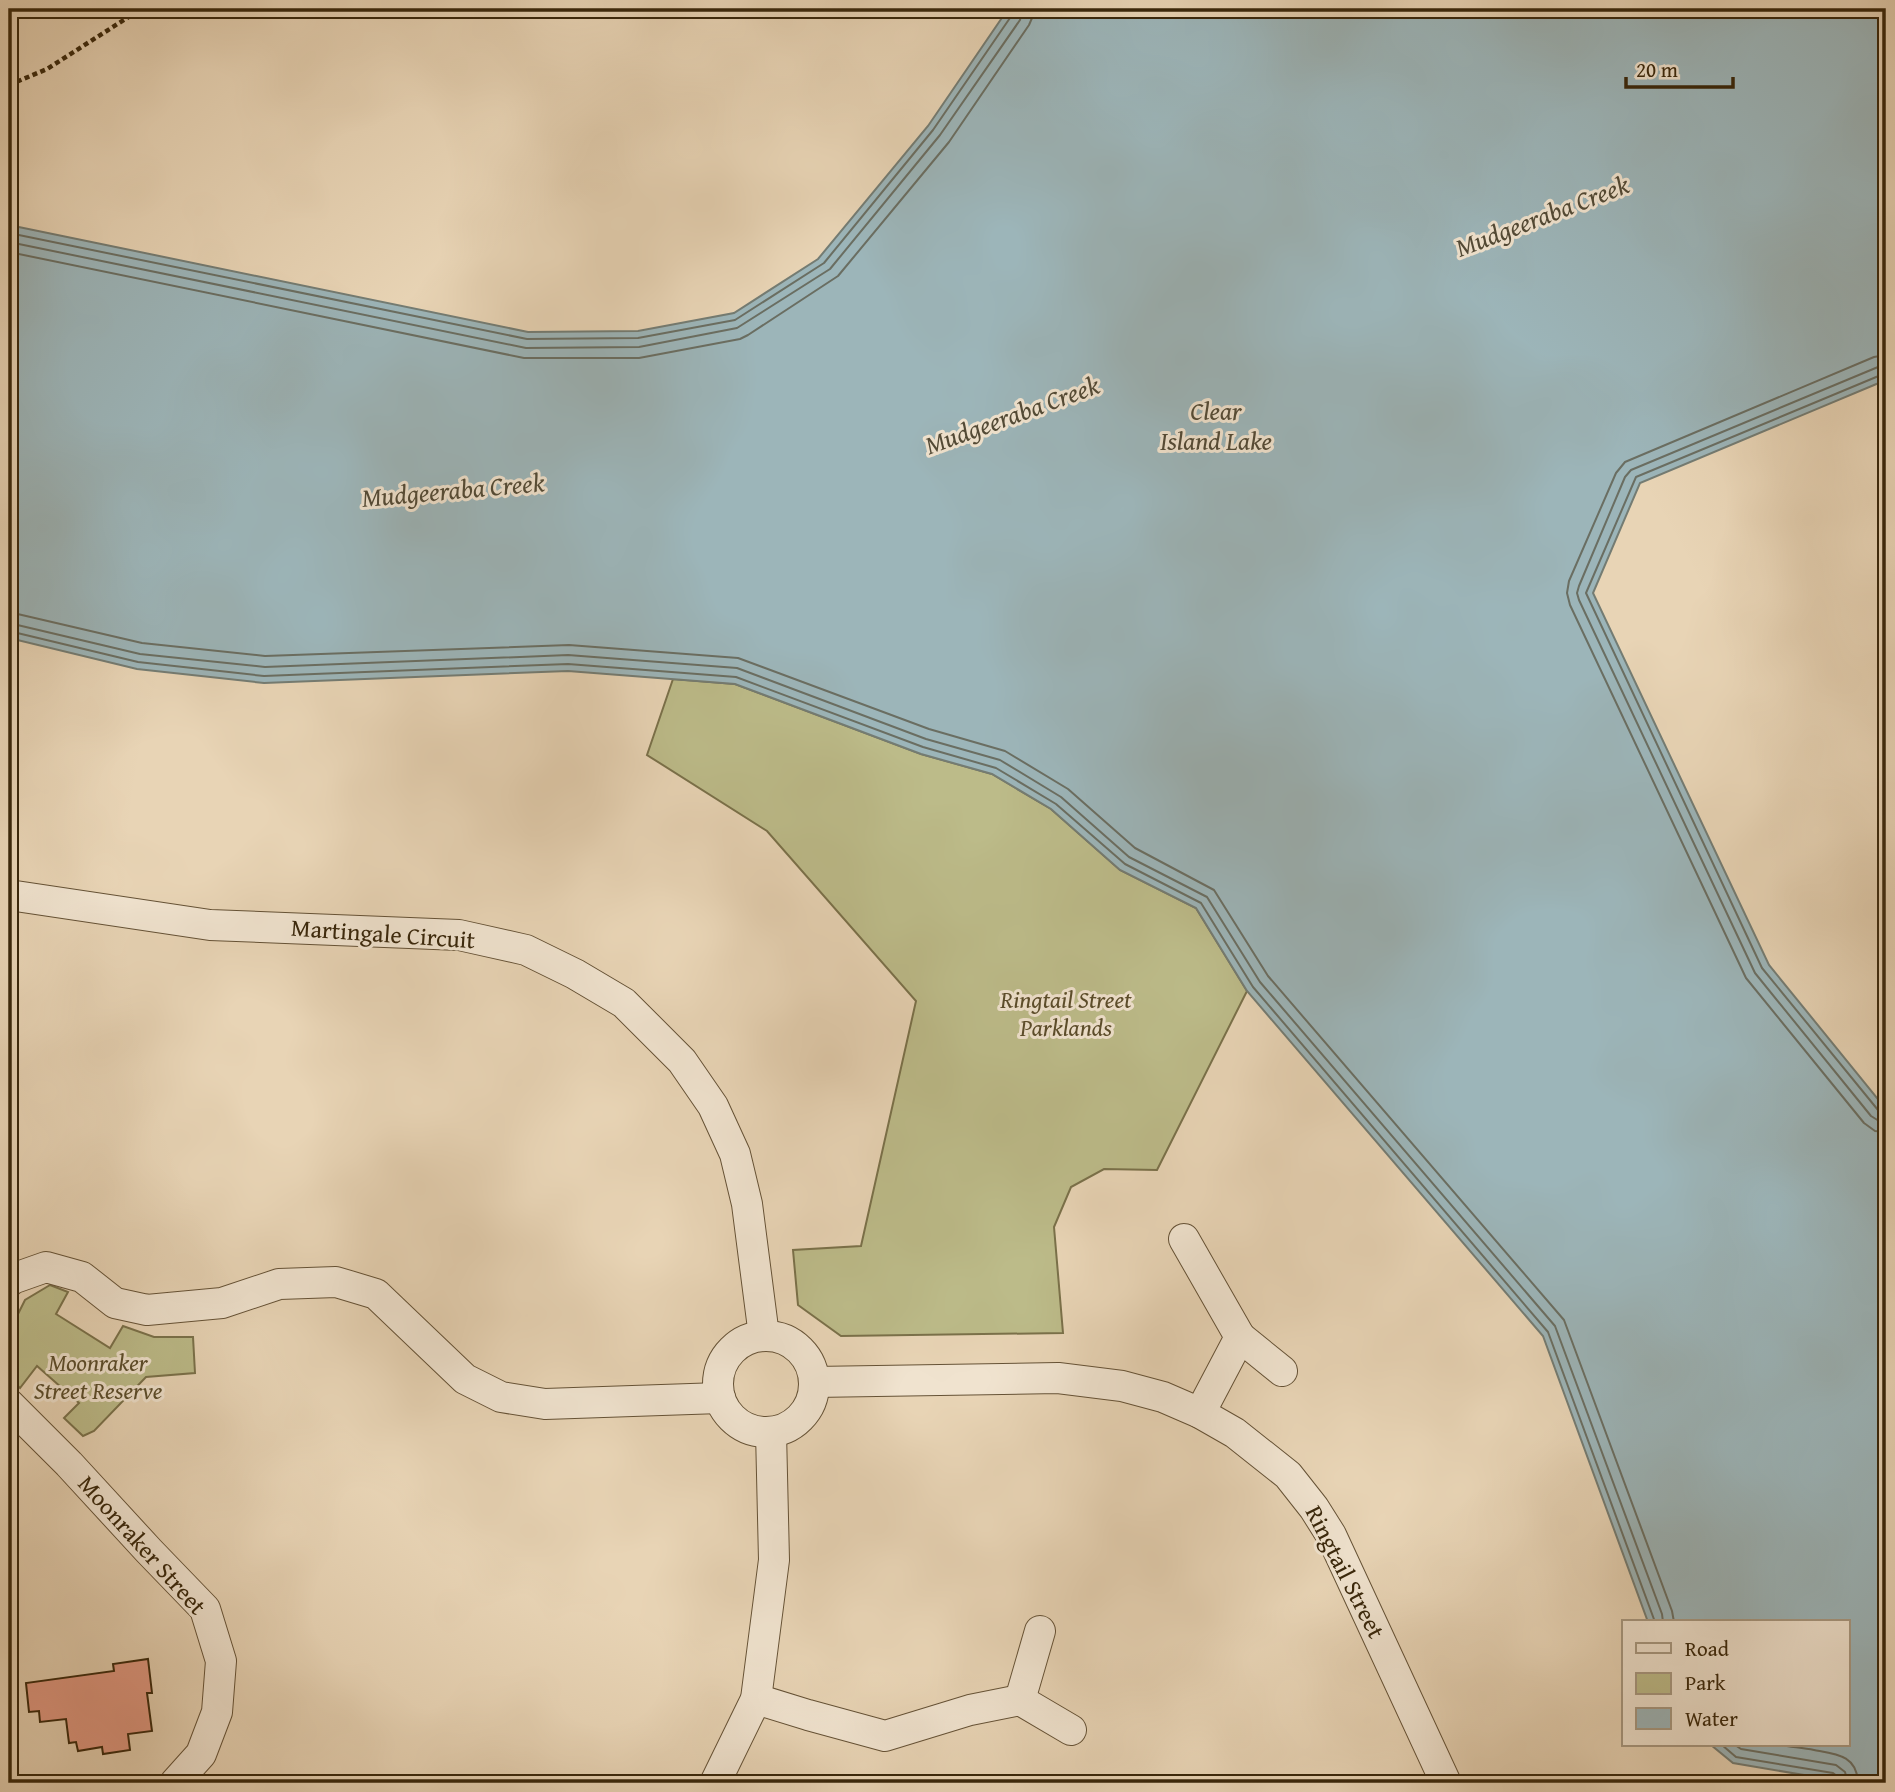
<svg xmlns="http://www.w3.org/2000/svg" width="1895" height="1792" font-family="'Gentium Book Plus',serif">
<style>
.green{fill:#bcbb89;stroke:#7a714a;stroke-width:2}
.water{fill:#9cb5b9;stroke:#747c73;stroke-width:2}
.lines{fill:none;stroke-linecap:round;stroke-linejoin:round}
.shore{stroke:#6a6e62;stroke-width:2}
.building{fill:#e29983;stroke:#39270b;stroke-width:2}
.minor-casing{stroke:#655236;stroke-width:32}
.path{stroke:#39270b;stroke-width:4.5;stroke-dasharray:5 3.5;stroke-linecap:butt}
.minor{stroke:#f0e3cf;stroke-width:30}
.labels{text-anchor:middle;stroke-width:6;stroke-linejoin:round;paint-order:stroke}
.street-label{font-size:24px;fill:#39270b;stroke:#f0e3cf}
.park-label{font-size:24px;font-style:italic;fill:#5a4c2a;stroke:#f0e3cf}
.water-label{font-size:26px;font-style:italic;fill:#524a36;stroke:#f0e3cf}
</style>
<rect width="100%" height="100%" fill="#e8d4b5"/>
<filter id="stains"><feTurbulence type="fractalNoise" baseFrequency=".00286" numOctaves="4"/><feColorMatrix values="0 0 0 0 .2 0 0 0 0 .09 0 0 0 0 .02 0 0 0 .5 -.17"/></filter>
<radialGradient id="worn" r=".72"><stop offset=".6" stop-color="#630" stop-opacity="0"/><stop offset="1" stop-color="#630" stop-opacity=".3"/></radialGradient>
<g class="green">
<polygon points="673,679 735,684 921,754 992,774 1051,809 1120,870 1196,908 1247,991 1157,1170 1104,1169 1071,1187 1054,1227 1063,1333 841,1336 798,1305 793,1250 861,1246 916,1001 767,831 647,755"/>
<polygon points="50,1285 68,1292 56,1314 110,1348 123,1326 154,1337 193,1337 195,1373 146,1377 94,1431 83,1436 64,1418 79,1403 37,1366 20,1388 9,1378 9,1332 25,1300"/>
</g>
<polygon class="water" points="1008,9 1886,9 1886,380 1640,483 1593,593 1769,965 1886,1109 1886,1783 1851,1783 1733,1763 1711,1745 1848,1745 1848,1622 1648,1622 1543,1336 1247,991 1196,908 1120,870 1051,809 992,774 921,754 735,684 568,671 264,683 137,669 9,638 9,225 528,332 638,331 734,313 818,259 928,126"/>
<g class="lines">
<g class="shore">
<polyline points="9,233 527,339 638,338 735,320 824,263 933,130 1012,15 1014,9"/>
<polyline points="9,242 526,348 639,347 737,328 830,269 940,135 1020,20 1022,9"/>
<polyline points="9,252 524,358 639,358 740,339 748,335 838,276 949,142 1029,25 1032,18 1033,9"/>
<polyline points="1886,355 1874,357 1625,462 1616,473 1569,581 1567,593 1570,605 1746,978 1864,1123 1875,1131 1886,1132"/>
<polyline points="1886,366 1878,367 1631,470 1625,477 1579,586 1577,593 1579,600 1755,973 1871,1116 1879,1121 1886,1122"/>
<polyline points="1886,374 1881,375 1636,477 1586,593 1762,968 1878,1110 1886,1113"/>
<polyline points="9,612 142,643 265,656 569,645 738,658 929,729 1005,751 1068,789 1135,848 1214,890 1268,976 1564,1320 1672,1611 1674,1622"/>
<polyline points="9,623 140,654 265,667 568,655 737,668 926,739 1000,760 1061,797 1129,857 1207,897 1260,982 1555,1326 1662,1614 1663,1622"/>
<polyline points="9,631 138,662 264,676 568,664 736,677 923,747 996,768 1056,804 1125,864 1201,903 1253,987 1548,1332 1655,1622"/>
<polyline points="1722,1745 1736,1757 1833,1773 1838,1777 1839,1783"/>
<polyline points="1735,1745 1741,1749 1836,1765 1845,1772 1848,1783"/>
<path d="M1780 1745C1792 1747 1803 1748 1814 1750 1836 1754 1857 1755 1858 1783"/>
</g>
</g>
<polygon class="building" points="148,1659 152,1693 147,1693 152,1731 128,1734 130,1750 103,1754 102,1747 78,1751 76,1742 69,1743 66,1719 40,1722 39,1711 29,1712 26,1683 114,1671 113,1664"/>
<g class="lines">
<defs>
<g id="minor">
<polyline points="9,895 210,925 459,935 526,950 575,974 624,1003 682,1061 713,1106 735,1154 747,1204 764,1336"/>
<polyline points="1184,1239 1240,1337 1200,1413"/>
<polyline points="9,1282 12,1279 46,1267 82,1277 115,1303 147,1310 222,1303 279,1284 336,1282 376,1294 465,1379 501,1397 545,1404 720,1398"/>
<circle cx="766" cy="1384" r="48"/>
<polyline points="1240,1337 1282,1371"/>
<polyline points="814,1382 1058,1378 1122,1386 1163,1397 1200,1413 1235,1433 1288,1475 1314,1508 1331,1535 1446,1783"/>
<polyline points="9,1404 69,1464 149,1551 205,1609 221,1661 217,1712 201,1754 175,1783"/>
<polyline points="756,1699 808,1715 885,1736 970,1710 1020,1700 1071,1730"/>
<polyline points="1020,1700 1040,1631"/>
<polyline points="715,1783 756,1699 774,1560 771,1432"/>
</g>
</defs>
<use href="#minor" class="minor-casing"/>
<g class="path">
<polyline points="9,10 11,9"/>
<polyline points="9,85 47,69 141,9"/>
</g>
<use href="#minor" class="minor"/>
</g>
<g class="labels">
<g class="street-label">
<text transform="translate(383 934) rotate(4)" y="8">Martingale Circuit</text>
<text transform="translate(142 1545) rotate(48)" y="8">Moonraker Street</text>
<text transform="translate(1345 1572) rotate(63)" y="8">Ringtail Street</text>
</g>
<g class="park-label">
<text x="1066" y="1008">Ringtail Street<tspan x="1066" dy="28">Parklands</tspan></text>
<text x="98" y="1371">Moonraker<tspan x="98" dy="28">Street Reserve</tspan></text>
</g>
<g class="water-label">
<text transform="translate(1542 216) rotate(-21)" y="9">Mudgeeraba Creek</text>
<text x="1216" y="420">Clear<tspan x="1216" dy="30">Island Lake</tspan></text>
<text transform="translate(1012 415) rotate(-20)" y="9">Mudgeeraba Creek</text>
<text transform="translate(453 490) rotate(-5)" y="9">Mudgeeraba Creek</text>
</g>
</g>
<rect width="1895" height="1792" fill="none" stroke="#e8d4b5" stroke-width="35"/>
<rect x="10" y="10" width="1874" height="1771" fill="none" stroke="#39270b" stroke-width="3.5"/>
<rect x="18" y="18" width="1860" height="1757" fill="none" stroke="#39270b" stroke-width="2"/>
<rect x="1622" y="1620" width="228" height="126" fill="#f0e3cf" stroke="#a79881" stroke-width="2"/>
<rect x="1636" y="1643" width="35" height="10" fill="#f0e3cf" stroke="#a79881" stroke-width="2"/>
<text x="1685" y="1656" font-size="21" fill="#39270b">Road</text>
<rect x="1636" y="1673" width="35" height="21" fill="#bcbb89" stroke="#a79881" stroke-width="2"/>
<text x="1685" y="1690" font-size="21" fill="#39270b">Park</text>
<rect x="1636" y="1708" width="35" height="21" fill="#9cb5b9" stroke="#a79881" stroke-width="2"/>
<text x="1685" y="1726" font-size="21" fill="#39270b">Water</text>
<path d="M1626 77v10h107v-10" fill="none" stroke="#39270b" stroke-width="3.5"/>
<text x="1636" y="77" font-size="21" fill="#39270b" stroke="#f0e3cf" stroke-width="5" paint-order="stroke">20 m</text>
<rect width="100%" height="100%" filter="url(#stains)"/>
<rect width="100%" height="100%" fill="url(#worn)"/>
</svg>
